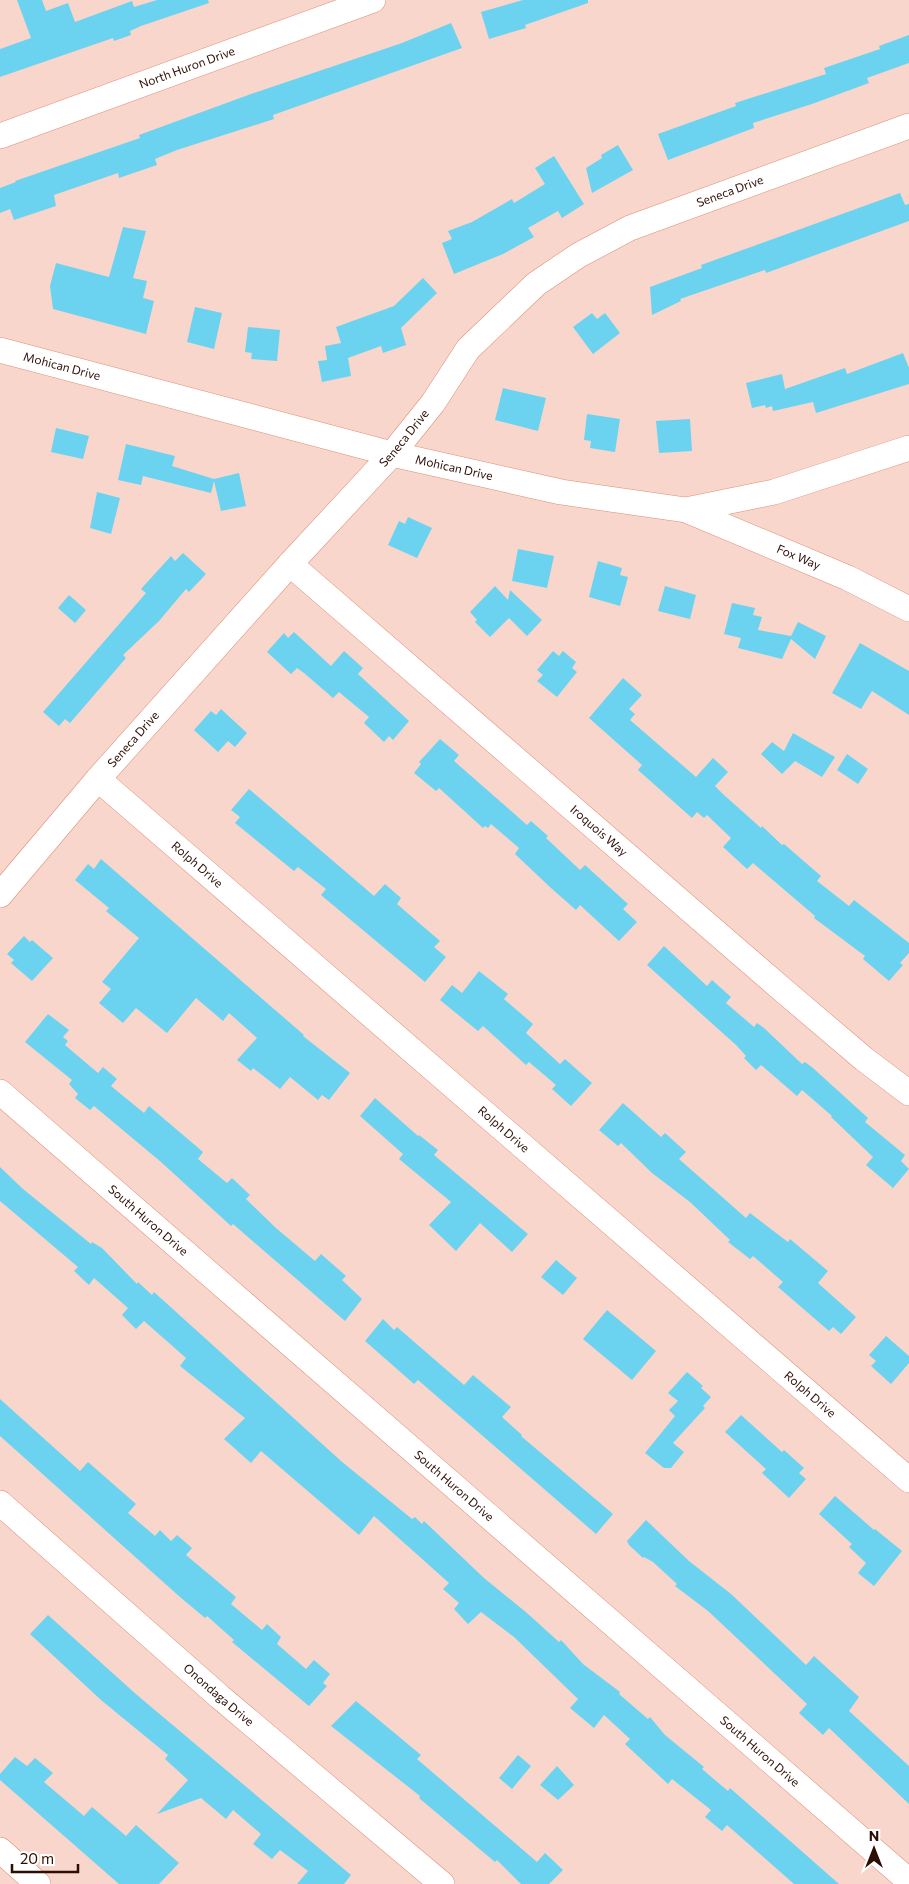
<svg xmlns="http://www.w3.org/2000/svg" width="909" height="1884" font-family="Commissioner,sans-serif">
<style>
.building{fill:#6bd3f0}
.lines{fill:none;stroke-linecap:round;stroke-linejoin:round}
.street-casing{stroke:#de8e75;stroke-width:26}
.street{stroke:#fff;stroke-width:25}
.labels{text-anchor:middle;stroke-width:4;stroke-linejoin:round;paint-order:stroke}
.street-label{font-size:12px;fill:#2c0e05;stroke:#fff}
</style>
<rect width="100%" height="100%" fill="#f9d6cb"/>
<g class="building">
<polygon points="17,0 42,0 46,11 68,3 75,22 132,1 134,7 157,0 208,0 209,3 141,26 130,31 131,35 114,41 113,38 0,77 0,49 31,38"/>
<polygon points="523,0 588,0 588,3 525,25 526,28 489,39 481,12"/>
<polygon points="451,23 462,48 273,115 274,119 177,150 155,159 157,165 119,178 118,173 54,195 56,206 14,220 10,209 0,213 0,188 16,182 15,181 140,138 139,135 251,94 402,43"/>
<polygon points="909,35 909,63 867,78 869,83 812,104 753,123 754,128 668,160 658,134 736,106 735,103 826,74 824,68 880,49 879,46"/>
<polygon points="618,145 633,170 592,193 586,168 602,158 601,155"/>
<polygon points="554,156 584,204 562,218 558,211 528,228 534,237 503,254 454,274 442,243 452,239 448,231 472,222 512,199 514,203 545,184 535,168"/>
<polygon points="900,193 905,205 909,204 909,221 766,273 765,270 680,299 681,301 652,315 650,287 702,268 701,265"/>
<polygon points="123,227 146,231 133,278 147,281 143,298 154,301 146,334 53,309 50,286 56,263 109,277"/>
<polygon points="423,278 437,293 401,328 406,345 383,353 381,346 348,358 351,376 322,382 318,361 327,360 325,346 341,343 336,327 394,306"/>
<polygon points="195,307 222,313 214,349 187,342"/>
<polygon points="592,313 597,319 605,313 620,333 593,354 573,327"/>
<polygon points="248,327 280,330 277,361 251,359 252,353 245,352"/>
<polygon points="903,353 909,368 909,384 816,413 813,402 773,411 772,406 766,408 765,405 752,408 746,383 782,374 785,389 845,368 847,374"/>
<polygon points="503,388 546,398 538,431 495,420"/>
<polygon points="587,414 620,419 615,452 590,448 591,441 584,440"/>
<polygon points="690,419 692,451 659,453 656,421"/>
<polygon points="56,428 89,436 83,459 51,452"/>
<polygon points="126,444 175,456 172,466 214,479 239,473 246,506 221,511 214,481 211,493 143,476 141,485 118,480"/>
<polygon points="97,492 120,498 111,534 90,528"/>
<polygon points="408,517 432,528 417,558 388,545 399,521 405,524"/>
<polygon points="518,549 554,556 547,588 512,581"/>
<polygon points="183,553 206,574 189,592 186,589 159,621 123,655 126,658 70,723 65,719 59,726 43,712 146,593 141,589 171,556 175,561"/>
<polygon points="598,561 622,568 620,575 628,577 620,606 589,597"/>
<polygon points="495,586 508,600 510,590 542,620 527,636 509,618 490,637 475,622 477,620 470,612"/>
<polygon points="665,586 696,595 690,619 658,611"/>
<polygon points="69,595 86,610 75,623 58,608"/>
<polygon points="732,603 755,608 753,615 762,617 758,630 791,636 798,622 826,636 815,659 791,639 782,659 738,648 741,638 724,634"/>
<polygon points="294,632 331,666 344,651 363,668 358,674 409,721 393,740 389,736 384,742 364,723 369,717 339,692 333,698 304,673 297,668 291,674 267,652 284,633 288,638"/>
<polygon points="860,643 909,671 909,715 872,691 861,709 832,693"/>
<polygon points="553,651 559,656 563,651 576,662 572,668 577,672 557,697 537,681 543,675 537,670"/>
<polygon points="623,678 642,695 629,709 635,714 630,720 696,777 713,758 728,772 715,786 724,795 761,828 762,826 782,845 784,844 821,876 817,881 849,906 854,900 909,943 909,953 900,963 903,965 889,981 863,959 865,956 814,918 815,916 753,863 747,869 723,847 731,838 707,815 704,818 697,812 692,818 638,770 642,765 589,718"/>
<polygon points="221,709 247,733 235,747 228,741 218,752 194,730 211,711 216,715"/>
<polygon points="793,733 835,757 822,777 795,761 782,774 761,754 772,742 784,751"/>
<polygon points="440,739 459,755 454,761 527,825 531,821 548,836 546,838 580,870 585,865 628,904 623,909 637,922 619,941 580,905 576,910 551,888 515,854 519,848 491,824 488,828 485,826 483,828 439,788 436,791 414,773 421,764 419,762"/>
<polygon points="847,754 868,769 858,784 837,770"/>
<polygon points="249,789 374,896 385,884 401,898 397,904 440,941 434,947 446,957 425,982 321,895 326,889 298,867 294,871 235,823 240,817 231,810"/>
<polygon points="101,859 304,1035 303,1036 350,1073 329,1100 322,1095 318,1100 290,1077 280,1089 253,1068 251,1071 237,1060 257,1038 229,1013 223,1021 196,998 167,1033 136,1008 123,1023 99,1003 111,989 102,982 139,938 106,911 109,908 75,880 88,864 94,869"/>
<polygon points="24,936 30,942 32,940 53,958 32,981 11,963 14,960 7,954"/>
<polygon points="664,946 707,986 712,980 731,997 726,1003 754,1027 757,1023 764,1028 802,1064 805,1062 813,1068 868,1118 865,1122 905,1155 901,1161 909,1169 893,1188 866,1165 873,1157 831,1117 832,1116 802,1090 797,1096 761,1065 756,1070 744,1058 746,1056 736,1045 647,965"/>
<polygon points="479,971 508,994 504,999 533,1024 526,1033 560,1064 565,1059 592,1083 571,1106 552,1089 556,1085 529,1062 526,1065 483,1026 478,1031 440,1000 452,985 462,993"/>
<polygon points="48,1014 69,1030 63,1037 68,1041 65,1045 98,1073 103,1067 117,1079 111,1086 144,1113 149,1106 203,1152 198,1159 227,1183 232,1178 250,1195 246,1199 276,1228 315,1261 321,1254 346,1276 342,1280 362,1299 345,1321 233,1224 231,1226 161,1162 94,1106 90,1110 75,1098 78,1094 69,1084 72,1080 25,1042"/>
<polygon points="375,1098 418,1136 419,1135 438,1150 434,1155 528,1234 512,1252 480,1223 456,1251 429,1225 451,1202 399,1159 403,1154 360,1116"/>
<polygon points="623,1103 661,1137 665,1133 686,1152 679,1159 746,1218 750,1213 788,1242 790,1239 828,1271 818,1283 856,1317 841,1334 833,1327 829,1331 778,1287 783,1282 753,1256 750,1259 728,1242 730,1240 690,1202 652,1173 621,1143 618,1146 599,1130"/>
<polygon points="0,1167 23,1189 91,1244 92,1242 102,1248 137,1284 138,1282 152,1295 154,1292 341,1461 412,1519 415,1517 422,1524 424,1521 484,1578 527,1613 559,1642 561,1640 583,1664 620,1692 619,1694 648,1719 650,1717 665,1735 704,1767 702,1769 728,1791 730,1788 839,1884 794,1884 727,1825 722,1831 705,1817 711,1810 672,1779 668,1784 625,1744 630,1739 604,1715 594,1728 570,1708 578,1699 514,1637 481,1612 468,1624 454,1609 459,1603 443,1589 449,1583 374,1516 359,1535 261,1451 251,1463 224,1439 245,1418 180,1366 186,1358 144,1321 136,1329 122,1315 128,1308 94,1278 89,1285 74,1271 78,1267 0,1201"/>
<polygon points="556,1260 577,1278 563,1295 541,1277"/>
<polygon points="607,1310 656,1351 632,1380 583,1339"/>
<polygon points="383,1319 394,1330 397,1327 464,1385 473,1375 511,1407 502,1417 522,1435 521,1436 613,1514 596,1534 418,1380 414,1384 365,1341"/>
<polygon points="886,1336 909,1356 909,1363 891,1384 871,1366 876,1361 869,1355"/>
<polygon points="687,1372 703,1386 701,1388 711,1397 703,1406 705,1408 673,1443 684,1452 671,1468 664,1468 645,1453 675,1416 669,1410 678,1401 668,1393"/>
<polygon points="0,1399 80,1471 88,1462 136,1504 128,1513 155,1536 160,1530 171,1541 177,1535 192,1548 186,1555 236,1597 231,1604 262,1630 267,1624 281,1637 277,1644 306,1669 314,1660 330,1674 323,1683 327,1686 309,1706 232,1642 234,1640 207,1616 205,1618 180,1597 0,1436"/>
<polygon points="741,1415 782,1452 784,1450 804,1468 799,1473 806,1479 789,1498 762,1473 766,1469 725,1432"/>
<polygon points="835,1496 874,1530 875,1529 902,1551 874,1586 858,1573 866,1563 849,1547 852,1544 819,1514"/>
<polygon points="646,1520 689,1561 731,1594 806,1665 814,1656 859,1697 849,1711 909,1766 909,1804 829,1728 823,1735 799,1713 807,1704 708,1611 675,1586 677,1584 653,1562 644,1557 643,1558 629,1545 627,1541"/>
<polygon points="48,1615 137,1695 351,1875 344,1884 297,1884 308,1871 280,1850 272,1859 253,1844 261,1834 233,1810 226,1819 201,1798 157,1814 188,1780 165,1759 168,1755 101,1700 30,1634"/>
<polygon points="356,1701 421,1755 417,1759 537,1862 545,1853 563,1870 549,1884 521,1884 497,1860 495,1862 419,1798 420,1796 331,1726"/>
<polygon points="518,1755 531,1766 512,1789 499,1778"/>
<polygon points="15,1757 27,1766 35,1758 53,1773 44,1782 84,1816 92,1807 126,1836 136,1825 179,1863 159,1884 119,1884 0,1780 0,1774"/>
<polygon points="557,1766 574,1785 558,1800 540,1785"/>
</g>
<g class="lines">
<defs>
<g id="street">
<path id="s1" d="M0 136 373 0"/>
<path id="s2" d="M0 350 392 454 561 492 686 510 774 492 909 448"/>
<path id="s3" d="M686 510 848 578 909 609"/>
<path id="s4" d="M290 564 784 991 864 1059 909 1093"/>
<path id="s5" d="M98 779 909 1480"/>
<path id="s6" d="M0 895 98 779 290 564 392 454 433 403 468 349 536 284 579 255 630 228 909 126"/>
<path id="s7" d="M0 1092 909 1881"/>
<path id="s8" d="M0 1503 220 1697 442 1884"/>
<polyline points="0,1850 38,1884"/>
</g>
</defs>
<use href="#street" class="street-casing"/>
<use href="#street" class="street"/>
</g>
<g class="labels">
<g class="street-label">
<text dy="4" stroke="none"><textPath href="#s1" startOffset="199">North Huron Drive</textPath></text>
<text dy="4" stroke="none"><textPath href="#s6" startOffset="1030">Seneca Drive</textPath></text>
<text dy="4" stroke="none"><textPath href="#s2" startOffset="64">Mohican Drive</textPath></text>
<text dy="4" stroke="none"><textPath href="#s6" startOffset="610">Seneca Drive</textPath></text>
<text dy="4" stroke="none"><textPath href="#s2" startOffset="469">Mohican Drive</textPath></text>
<text dy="4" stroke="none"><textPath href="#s3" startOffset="122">Fox Way</textPath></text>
<text dy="4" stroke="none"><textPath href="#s6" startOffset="205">Seneca Drive</textPath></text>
<text dy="4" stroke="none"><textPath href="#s4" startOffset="408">Iroquois Way</textPath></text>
<text dy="4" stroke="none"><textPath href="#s5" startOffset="131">Rolph Drive</textPath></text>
<text dy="4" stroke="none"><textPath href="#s5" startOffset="536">Rolph Drive</textPath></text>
<text dy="4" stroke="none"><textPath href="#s7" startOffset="196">South Huron Drive</textPath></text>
<text dy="4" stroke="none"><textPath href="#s5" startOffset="941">Rolph Drive</textPath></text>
<text dy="4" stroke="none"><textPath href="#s7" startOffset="601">South Huron Drive</textPath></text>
<text dy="4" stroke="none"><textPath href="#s8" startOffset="291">Onondaga Drive</textPath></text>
<text dy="4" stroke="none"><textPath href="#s7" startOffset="1006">South Huron Drive</textPath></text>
</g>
</g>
<g transform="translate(874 1849)" stroke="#ffffff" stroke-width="4" paint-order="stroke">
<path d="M0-4L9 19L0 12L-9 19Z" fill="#2c0e05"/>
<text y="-8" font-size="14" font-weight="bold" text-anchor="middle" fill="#2c0e05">N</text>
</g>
<path d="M12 1864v8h66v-8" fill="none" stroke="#2c0e05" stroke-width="2.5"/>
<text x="20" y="1864" font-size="15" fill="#2c0e05" stroke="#ffffff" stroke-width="4" paint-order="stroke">20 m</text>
</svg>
